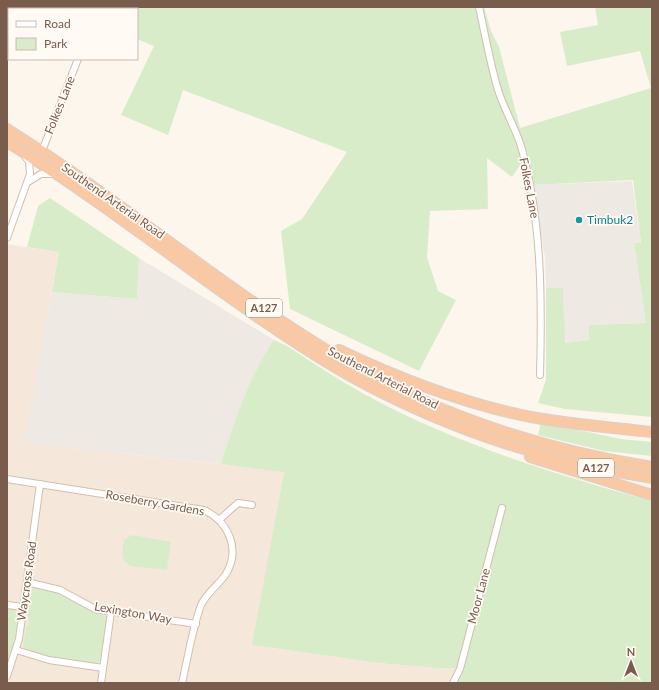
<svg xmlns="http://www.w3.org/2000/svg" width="659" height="690" font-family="Lato,sans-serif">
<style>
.residential{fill:#f5e8da}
.industrial{fill:#efe9e4}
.green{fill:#d8ecc9}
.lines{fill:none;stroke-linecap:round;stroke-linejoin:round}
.minor-casing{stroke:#d1beb0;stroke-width:8}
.trunk-casing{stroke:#dad1cd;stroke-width:12}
.minor{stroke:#fff;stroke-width:6}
.trunk{stroke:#f9c8a4;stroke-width:10}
.culture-dot{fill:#0f9aa8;stroke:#fffaf3;stroke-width:1.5}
.labels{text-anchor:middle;stroke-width:3.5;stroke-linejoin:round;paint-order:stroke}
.shield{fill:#fffaf3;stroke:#a28b7f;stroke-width:1}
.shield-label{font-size:11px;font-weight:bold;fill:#7a5c4d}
.street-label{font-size:12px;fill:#7a5c4d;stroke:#fffaf3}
.culture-label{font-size:12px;fill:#0d838f;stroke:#fffaf3;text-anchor:start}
</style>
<rect width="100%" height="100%" fill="#fdf6ec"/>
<polygon class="residential" points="7,244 59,252 25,443 284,471 253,645 378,663 436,668 465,668 458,683 7,683"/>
<g class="industrial">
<polygon points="632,181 641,244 634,243 646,323 589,325 589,340 564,343 563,288 546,288 545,257 532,185"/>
<polygon points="139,258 274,340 255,373 221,464 24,443 52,292 137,299"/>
</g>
<g class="green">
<polygon points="49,7 484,7 491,31 499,47 520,128 651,88 640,51 567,66 560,32 598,25 595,7 652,7 652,417 565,409 538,403 546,380 546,288 563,288 565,343 589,340 589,325 646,323 634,243 641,243 633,180 532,185 528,154 512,177 487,158 488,209 430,211 427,257 438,291 456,300 419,371 290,309 281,231 302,219 347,152 183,90 168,135 121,115 154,46 137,39 137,9 53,9"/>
<polygon points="50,198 139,258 137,299 52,292 59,252 27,247 38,206"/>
<path d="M274 340 287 346C312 362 337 379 364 394 454 443 553 474 652 501V683H458L465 668H436L378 663 252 645 284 472 221 464C235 421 248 378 274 340Z"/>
<polygon points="541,422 621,439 652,442 652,456 604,451 538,435"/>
<polygon points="132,535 171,542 167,570 131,566 125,562 122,556 124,540"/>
<path d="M33 586 59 593 85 607 104 614 107 620 102 658 99 662C87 665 33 657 23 648L26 626H28L29 619 27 618 31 590Z"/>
<polygon points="7,609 14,610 18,614 13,647 7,662"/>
</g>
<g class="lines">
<defs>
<g id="minor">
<path d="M479 7C485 34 490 63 498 90 504 109 515 127 521 146 542 221 542 298 540 375"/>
<polyline points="92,9 93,7"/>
<polyline points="40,150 44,146 78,59"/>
<polyline points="28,182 41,174 54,174"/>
<polyline points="7,238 30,174 29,162 24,155"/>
<path d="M7 479 204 510C228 521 241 549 226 574 219 584 206 594 201 605 192 630 188 657 182 683"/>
<polyline points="219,520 238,503 252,505"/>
<polyline points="27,582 60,590 95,609 196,624"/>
<polyline points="7,605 23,607"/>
<polyline points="16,650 49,660 103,668"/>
<polyline points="7,676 19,639 40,484"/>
<polyline points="101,683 111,612"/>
<polyline points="453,683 460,669 502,508"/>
</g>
<g id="trunk">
<path d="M7 129C119 199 220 286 333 354 430 413 540 449 652 467"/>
<path d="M7 142C81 188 151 241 222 292 264 322 307 352 352 377 445 428 547 462 652 478"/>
<path d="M339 350C400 379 464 404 531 417 571 424 612 428 652 432"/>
<polyline points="530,457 652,495"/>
</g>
</defs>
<use href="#minor" class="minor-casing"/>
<use href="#trunk" class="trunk-casing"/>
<use href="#minor" class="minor"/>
<use href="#trunk" class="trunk"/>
</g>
<circle class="culture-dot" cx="579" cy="220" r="4"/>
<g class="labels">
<g class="shield">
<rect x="246" y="299" width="36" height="18" rx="3"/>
<rect x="578" y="459" width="36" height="18" rx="3"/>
</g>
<g class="shield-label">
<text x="264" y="312">A127</text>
<text x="596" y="472">A127</text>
</g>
<g class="street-label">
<text transform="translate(60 105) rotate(-68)" y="4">Folkes Lane</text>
<text transform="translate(529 188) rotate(79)" y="4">Folkes Lane</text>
<text transform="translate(113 201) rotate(35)" y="4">Southend Arterial Road</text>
<text transform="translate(383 378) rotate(27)" y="4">Southend Arterial Road</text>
<text transform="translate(155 503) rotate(10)" y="4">Roseberry Gardens</text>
<text transform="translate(27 581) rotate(-82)" y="4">Waycross Road</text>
<text transform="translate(479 596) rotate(-75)" y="4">Moor Lane</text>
<text transform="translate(133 613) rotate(10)" y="4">Lexington Way</text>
</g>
<g class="culture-label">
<text x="587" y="224">Timbuk2</text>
</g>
</g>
<rect width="659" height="690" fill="none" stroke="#7a5c4d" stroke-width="16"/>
<rect x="8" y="8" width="130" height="52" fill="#fffaf3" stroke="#cabbb1"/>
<rect x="16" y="21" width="20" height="6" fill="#ffffff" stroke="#cabbb1"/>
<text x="44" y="28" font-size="12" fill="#7a5c4d">Road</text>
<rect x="16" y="38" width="20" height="12" fill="#d8ecc9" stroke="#cabbb1"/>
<text x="44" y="48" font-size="12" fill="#7a5c4d">Park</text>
<g transform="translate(631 662)" stroke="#fffaf3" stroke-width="3" paint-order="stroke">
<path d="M0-3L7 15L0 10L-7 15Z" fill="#7a5c4d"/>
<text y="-6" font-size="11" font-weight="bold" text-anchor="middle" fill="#7a5c4d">N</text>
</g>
</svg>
